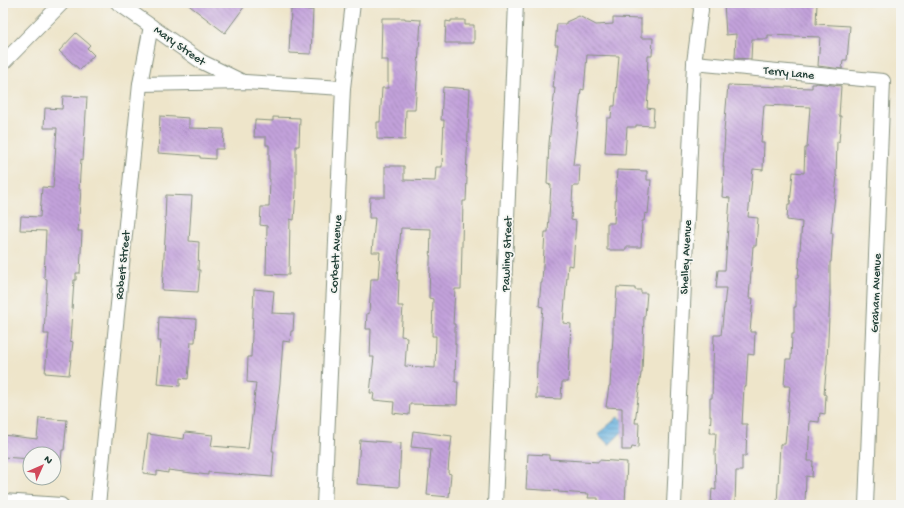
<svg xmlns="http://www.w3.org/2000/svg" width="904" height="508" font-family="'Gochi Hand',sans-serif">
<style>
.water{fill:url(#water-rules);stroke:#427689}
.building{fill:url(#building-back-hatch);fill-rule:evenodd}
.lines{fill:none;stroke-linecap:round;stroke-linejoin:round}
.minor-casing{stroke:#86917f;stroke-width:16}
.minor{stroke:#fff;stroke-width:14}
.labels{text-anchor:middle;stroke-width:3.5;stroke-linejoin:round;paint-order:stroke}
.street-label{font-size:12px;fill:#1f3d34;stroke:#f6f6f2}
</style>
<defs>
<pattern id="water-rules" width="6" height="5" patternUnits="userSpaceOnUse"><rect width="6" height="5" fill="#66b0de"/><path d="M0 2.5h6" fill="none" stroke="#5390b5"/></pattern>
<pattern id="building-back-hatch" width="6" height="6" patternUnits="userSpaceOnUse"><rect width="6" height="6" fill="#c3a2db"/><path d="M-1 5l2 2M0 0l6 6M5-1l2 2" fill="none" stroke="#9e85b2"/></pattern>
</defs>
<rect width="100%" height="100%" fill="#f6f6f2"/>
<filter id="ink" filterUnits="userSpaceOnUse"><feTurbulence type="fractalNoise" baseFrequency=".025" numOctaves="2"/><feDisplacementMap in="SourceGraphic" scale="8" xChannelSelector="R" yChannelSelector="G"/><feConvolveMatrix kernelMatrix="1 2 1 2 8 2 1 2 1" color-interpolation-filters="sRGB"/></filter>
<filter id="wash" filterUnits="userSpaceOnUse"><feTurbulence type="fractalNoise" baseFrequency=".012" numOctaves="4" result="noise"/><feDisplacementMap in="SourceGraphic" scale="16" xChannelSelector="R" yChannelSelector="G"/><feGaussianBlur stdDeviation="0.9" result="paint"/><feColorMatrix in="noise" values="0 0 0 0 0 0 0 0 0 0 0 0 0 0 0 0 0 1.4 0 .05"/><feComposite in="paint" operator="in"/></filter>
<g filter="url(#wash)">
<rect width="100%" height="100%" fill="#eee5ca"/>
<polygon class="water" points="618,417 628,426 609,445 598,434"/>
<g id="blocks">
<g class="building">
<polygon points="186,3 247,3 225,33"/>
<polygon points="724,3 751,3 751,4 789,5 789,3 817,3 816,24 850,26 847,60 843,60 842,69 818,66 820,37 768,35 768,39 752,39 751,59 735,58 736,34 726,35"/>
<polygon points="291,9 313,10 311,54 289,53"/>
<polygon points="579,16 596,25 613,24 613,18 641,19 641,38 653,38 652,56 648,56 647,80 649,80 647,108 654,109 653,126 636,125 636,127 627,127 625,154 605,153 607,118 611,118 612,106 615,106 619,56 587,55 584,90 581,89 573,165 580,165 579,186 573,186 571,220 576,221 573,266 568,265 563,323 571,324 568,382 562,382 561,399 536,398 537,362 538,362 543,307 539,306 541,283 542,283 545,232 548,232 551,185 547,184 549,143 555,88 553,88 558,45 555,45 557,24 566,24 566,22"/>
<polygon points="382,18 405,18 405,19 421,20 415,110 406,110 405,140 377,139 377,122 380,122 382,88 388,88 388,60 381,60"/>
<polygon points="451,20 465,20 465,25 474,25 474,43 445,43 446,21 451,22"/>
<polygon points="76,33 90,45 87,48 94,55 80,70 59,51"/>
<polygon points="816,83 841,86 839,116 841,116 839,142 837,141 836,176 837,176 831,233 833,233 831,262 830,262 830,294 827,362 824,394 826,395 825,414 820,413 819,422 810,421 808,461 813,461 812,477 806,476 805,505 777,505 780,444 785,444 790,386 784,386 786,359 791,359 792,334 794,334 794,307 796,307 796,278 798,278 802,222 787,220 788,204 790,204 793,172 804,173 805,148 807,148 810,107 764,105 761,143 764,143 763,170 753,169 748,217 758,218 756,246 753,246 749,298 753,298 750,332 755,332 754,355 748,354 746,387 744,386 742,424 747,424 746,456 742,456 742,471 736,471 735,505 715,505 715,503 711,503 712,489 716,490 715,450 716,433 710,433 711,416 710,416 710,398 712,398 714,335 721,335 726,288 716,288 718,270 725,270 730,198 722,197 724,167 723,167 725,131 724,131 728,85 812,88 812,84 816,84"/>
<path d="M443 87 470 89 466 177 467 178 466 201H463L461 289H455L453 324H455V344H456L455 382H458L457 405 410 404 409 415 393 413 394 402 373 400 374 393H370L374 357H370L371 329H366L367 313 369 314 371 279H378L380 252H372L375 218H369L370 197H385V166H404V180L435 181 436 167H442L444 120H441ZM401 228 431 229 429 298 433 299 432 336H436L435 368 405 366 407 337 401 336 403 306H398L399 280H397Z"/>
<polygon points="63,96 87,97 83,160 81,159 79,189 81,189 78,231 82,231 80,273 76,273 76,280 74,280 70,341 73,342 69,375 45,373 49,334 44,334 47,279 44,278 46,231 20,230 21,216 40,217 42,187 53,188 57,128 44,128 45,108 62,109"/>
<polygon points="160,116 189,118 189,128 224,129 223,149 215,149 215,159 200,158 200,156 158,153"/>
<polygon points="273,117 300,118 299,146 296,146 296,192 294,220 290,219 289,275 266,274 267,226 260,225 261,207 269,207 270,179 269,179 269,145 266,145 266,137 254,137 255,120 273,121"/>
<polygon points="617,170 647,171 647,180 651,180 648,214 645,213 644,221 642,221 641,247 626,247 626,250 607,250 607,223 614,223"/>
<polygon points="166,195 192,196 189,241 199,242 198,270 200,270 198,292 162,290 166,221 165,221"/>
<polygon points="617,287 635,288 635,290 641,290 641,293 647,293 645,316 644,316 642,373 641,373 635,423 639,423 638,448 632,447 631,450 622,450 622,408 606,407 609,386 610,386 613,337 613,318 615,318"/>
<polygon points="254,289 274,291 272,313 294,314 293,331 291,331 290,342 283,341 280,383 272,451 274,451 272,477 208,472 208,475 168,470 168,473 157,471 157,475 143,473 148,434 184,439 185,432 213,435 211,446 248,449 256,383 247,382 248,357 251,357"/>
<polygon points="159,317 196,319 195,342 191,342 188,379 180,378 180,386 157,384 161,341 158,341"/>
<polygon points="39,418 67,420 64,450 62,450 61,462 54,461 54,454 30,454 30,459 3,457 3,435 37,439"/>
<polygon points="413,431 452,436 449,459 448,473 451,474 449,497 427,495 431,449 411,447"/>
<polygon points="360,440 401,443 399,487 357,484"/>
<polygon points="528,454 549,455 549,459 599,462 599,460 627,462 625,504 598,503 598,498 588,498 589,494 558,492 559,491 526,489"/>
</g>
</g>
</g>
<g filter="url(#ink)">
<use href="#blocks" fill-opacity="0" stroke="#86917f" stroke-width="1"/>
<g class="lines">
<defs>
<g id="minor">
<polyline points="118,3 202,62 241,81"/>
<polyline points="3,63 62,3"/>
<polyline points="694,63 883,81 866,505"/>
<polyline points="140,84 245,82 343,88"/>
<polyline points="3,501 61,505"/>
<polyline points="98,505 140,84 151,26"/>
<polyline points="324,505 343,88 353,3"/>
<polyline points="495,505 516,3"/>
<polyline points="674,505 694,63 701,10 700,3"/>
</g>
</defs>
<use href="#minor" class="minor-casing"/>
<use href="#minor" class="minor"/>
</g>
</g>
<g class="labels">
<g class="street-label">
<text transform="translate(180 45) rotate(35)" y="4">Mary Street</text>
<text transform="translate(789 72) rotate(6)" y="4">Terry Lane</text>
<text transform="translate(335 254) rotate(-87)" y="4">Corbett Avenue</text>
<text transform="translate(506 254) rotate(-88)" y="4">Pawling Street</text>
<text transform="translate(685 257) rotate(-87)" y="4">Shelley Avenue</text>
<text transform="translate(122 265) rotate(-84)" y="4">Robert Street</text>
<text transform="translate(875 293) rotate(-88)" y="4">Graham Avenue</text>
</g>
</g>
<rect width="904" height="508" fill="none" stroke="#f6f6f2" stroke-width="16"/>
<g transform="translate(42 466) rotate(45)"><circle r="19" fill="#f6f6f2" stroke="#a0aca6"/>
<path d="M0-3L7 15L0 10L-7 15Z" fill="#d1495b"/>
<text y="-6" font-size="11" font-weight="bold" text-anchor="middle" fill="#1f3d34">N</text>
</g>
</svg>
